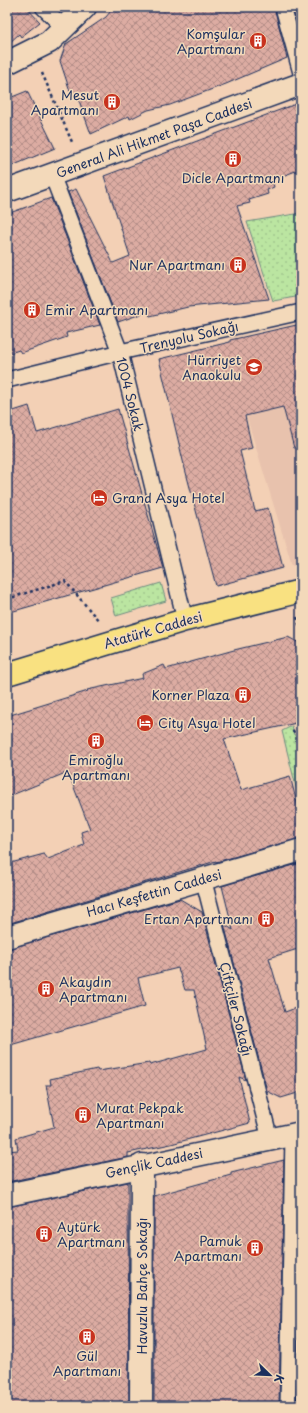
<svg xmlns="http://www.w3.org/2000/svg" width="308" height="1413" font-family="'Playpen Sans',sans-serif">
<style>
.built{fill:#e8c2ad}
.grass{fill:url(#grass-dots);stroke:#6b8a80}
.building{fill:url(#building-cross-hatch);stroke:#1b2f5e}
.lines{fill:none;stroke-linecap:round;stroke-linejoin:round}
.service-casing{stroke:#1b2f5e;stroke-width:18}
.minor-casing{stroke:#1b2f5e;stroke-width:25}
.primary-casing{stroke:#1b2f5e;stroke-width:25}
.path{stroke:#1b2f5e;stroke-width:2.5;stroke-dasharray:3 3;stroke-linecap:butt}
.service{stroke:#f3d9ba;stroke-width:15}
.minor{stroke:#f3d9ba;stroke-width:22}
.primary{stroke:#f9e181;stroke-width:22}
.labels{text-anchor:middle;stroke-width:3;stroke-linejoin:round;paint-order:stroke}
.poi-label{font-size:13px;fill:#1b2f5e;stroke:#f3d9ba;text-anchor:end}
.street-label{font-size:13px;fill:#1b2f5e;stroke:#f3d9ba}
</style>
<defs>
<pattern id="grass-dots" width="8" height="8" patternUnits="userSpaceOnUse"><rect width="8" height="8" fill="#bbe5a1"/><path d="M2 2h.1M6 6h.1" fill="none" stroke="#a0c58d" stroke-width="1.8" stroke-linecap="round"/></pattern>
<pattern id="building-cross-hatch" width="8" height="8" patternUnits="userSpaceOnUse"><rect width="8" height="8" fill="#dcaca2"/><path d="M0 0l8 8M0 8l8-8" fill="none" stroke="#b28c87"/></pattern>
</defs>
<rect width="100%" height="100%" fill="#f3d0b5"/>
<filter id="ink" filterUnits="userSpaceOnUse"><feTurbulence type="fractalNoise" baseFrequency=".025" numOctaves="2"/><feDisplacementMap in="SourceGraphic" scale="8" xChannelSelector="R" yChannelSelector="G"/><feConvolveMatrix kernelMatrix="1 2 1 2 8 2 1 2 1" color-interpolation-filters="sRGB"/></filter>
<g filter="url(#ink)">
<polygon class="built" points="264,333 301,389 301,563 292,565 246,415 230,340"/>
<g class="grass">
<polygon points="301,213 301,296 273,301 247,222"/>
<polygon points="161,583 166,601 116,616 111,598"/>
<polygon points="292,726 294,735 301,734 301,807 282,731"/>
</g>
<g class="building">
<polygon points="7,7 26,7 40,22 21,37 19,34 7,45"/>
<polygon points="114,7 274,7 287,58 226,84 170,105 148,110 130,119 129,116 91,134 77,95 72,97 60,61 66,44 106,17"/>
<polygon points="292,7 301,7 301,39"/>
<polygon points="27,91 55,148 7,168 7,99"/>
<polygon points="301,102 301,169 272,180 274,187 267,190 268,194 249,200 250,203 237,206 269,299 188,307 150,316 147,312 118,322 68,192 76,189 113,263 130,256 104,176"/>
<polygon points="51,198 100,325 66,333 67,337 21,353 19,350 7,354 7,214"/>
<polygon points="301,324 301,447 294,448 283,407 245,416 252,448 240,451 255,511 268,508 283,568 216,586 184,465 159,359 230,342 230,340"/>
<polygon points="29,406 37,433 118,409 163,568 7,613 7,413"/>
<polygon points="288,637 301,644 301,722 224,739 241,790 290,776 301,819 301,838 216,862 216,861 7,924 7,864 44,854 48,859 84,845 81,832 90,829 68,772 7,797 7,716 88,691 87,690 143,678 142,674 164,665 166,669 234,650"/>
<polygon points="301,863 301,948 269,958 285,1012 301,1006 301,1092 281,1098 267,1091 224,924 233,930 222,886"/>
<polygon points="180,899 202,912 246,1080 239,1077 250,1123 171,1144 128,1153 128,1157 7,1182 7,1151 18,1150 16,1138 54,1127 46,1085 51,1085 50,1079 97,1069 98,1071 149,1063 150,1065 207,1049 194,990 185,990 178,968 138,978 145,1006 7,1046 7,949"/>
<polygon points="284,1160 279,1406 154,1406 154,1196 231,1175 231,1173"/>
<polygon points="128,1182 129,1406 7,1406 7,1207"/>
<polygon points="301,1189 301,1406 297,1406"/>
</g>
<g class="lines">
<defs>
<g id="service">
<polyline points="43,7 64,28"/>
<polyline points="283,7 301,73"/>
<polyline points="52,175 120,352 185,620"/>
<polyline points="7,380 120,352 301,312"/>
<polyline points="203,878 270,1139"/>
<polyline points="288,1406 293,1135"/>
</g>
<g id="minor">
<polyline points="7,63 49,42 85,7"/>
<polyline points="7,191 301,84"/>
<polyline points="7,937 301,850"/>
<polyline points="7,1195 301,1133"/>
<polyline points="141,1406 142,1165"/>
</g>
<polyline id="primary" points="7,674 185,620 301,591"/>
</defs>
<use href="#service" class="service-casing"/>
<use href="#minor" class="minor-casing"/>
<use href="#primary" class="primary-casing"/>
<g class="path">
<polyline points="42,73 72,142"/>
<polyline points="7,599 65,581 99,621"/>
<polyline points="297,617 301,631"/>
<polyline points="292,732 301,730"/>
</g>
<use href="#service" class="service"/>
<use href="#minor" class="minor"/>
<use href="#primary" class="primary"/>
</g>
</g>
<defs>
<symbol id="building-disc" viewBox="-11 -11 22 22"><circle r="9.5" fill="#c8321e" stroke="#f3d9ba"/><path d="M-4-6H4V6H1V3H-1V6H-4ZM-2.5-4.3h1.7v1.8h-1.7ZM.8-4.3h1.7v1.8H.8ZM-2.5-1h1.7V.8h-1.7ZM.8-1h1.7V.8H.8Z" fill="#fff"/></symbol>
<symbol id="school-disc" viewBox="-11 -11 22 22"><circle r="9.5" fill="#c8321e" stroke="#f3d9ba"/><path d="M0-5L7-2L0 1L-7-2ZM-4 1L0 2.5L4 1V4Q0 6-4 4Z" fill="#fff"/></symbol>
<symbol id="hotel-disc" viewBox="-11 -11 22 22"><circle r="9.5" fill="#c8321e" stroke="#f3d9ba"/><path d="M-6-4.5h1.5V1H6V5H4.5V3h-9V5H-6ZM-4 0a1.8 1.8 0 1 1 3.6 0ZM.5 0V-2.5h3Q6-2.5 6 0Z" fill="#fff"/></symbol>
</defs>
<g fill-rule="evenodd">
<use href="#building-disc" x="248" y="31" width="20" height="20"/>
<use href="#building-disc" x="102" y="92" width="20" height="20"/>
<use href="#building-disc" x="223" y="149" width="20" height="20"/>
<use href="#building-disc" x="228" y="255" width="20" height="20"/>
<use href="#building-disc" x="22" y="300" width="20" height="20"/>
<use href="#school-disc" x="244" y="357" width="20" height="20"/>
<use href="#hotel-disc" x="89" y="488" width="20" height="20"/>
<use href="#building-disc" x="233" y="685" width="20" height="20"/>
<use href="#hotel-disc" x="135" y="713" width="20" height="20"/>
<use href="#building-disc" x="86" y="731" width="20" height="20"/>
<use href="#building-disc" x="256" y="909" width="20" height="20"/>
<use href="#building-disc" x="36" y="979" width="20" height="20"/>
<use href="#building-disc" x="73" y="1105" width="20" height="20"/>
<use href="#building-disc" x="34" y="1224" width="20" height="20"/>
<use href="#building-disc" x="245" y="1238" width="20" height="20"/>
<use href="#building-disc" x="77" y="1327" width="20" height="20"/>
</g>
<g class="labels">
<g class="poi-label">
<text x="245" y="39">Komşular<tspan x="245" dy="15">Apartmanı</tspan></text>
<text x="99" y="100">Mesut<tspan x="99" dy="15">Apartmanı</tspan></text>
<text x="233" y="183" text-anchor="middle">Dicle Apartmanı</text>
<text x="225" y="270">Nur Apartmanı</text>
<text x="45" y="315" text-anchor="start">Emir Apartmanı</text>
<text x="241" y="365">Hürriyet<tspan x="241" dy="15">Anaokulu</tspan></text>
<text x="112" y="503" text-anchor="start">Grand Asya Hotel</text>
<text x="230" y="700">Korner Plaza</text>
<text x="158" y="728" text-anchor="start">City Asya Hotel</text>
<text x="96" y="765" text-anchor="middle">Emiroğlu<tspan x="96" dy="15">Apartmanı</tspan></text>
<text x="253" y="924">Ertan Apartmanı</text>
<text x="59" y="987" text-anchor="start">Akaydın<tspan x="59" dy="15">Apartmanı</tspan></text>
<text x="96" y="1113" text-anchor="start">Murat Pekpak<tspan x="96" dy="15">Apartmanı</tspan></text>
<text x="57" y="1232" text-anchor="start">Aytürk<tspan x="57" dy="15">Apartmanı</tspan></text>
<text x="242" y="1246">Pamuk<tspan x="242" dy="15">Apartmanı</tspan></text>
<text x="87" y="1361" text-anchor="middle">Gül<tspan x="87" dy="15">Apartmanı</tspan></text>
</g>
<g class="street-label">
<text transform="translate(154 138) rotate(-20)" y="5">General Ali Hikmet Paşa Caddesi</text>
<text transform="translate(189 337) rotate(-13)" y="5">Trenyolu Sokağı</text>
<text transform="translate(130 394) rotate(76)" y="5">1004 Sokak</text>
<text transform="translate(153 630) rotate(-16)" y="5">Atatürk Caddesi</text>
<text transform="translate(154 893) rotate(-16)" y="5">Hacı Keşfettin Caddesi</text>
<text transform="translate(236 1009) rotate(76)" y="5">Çiftçiler Sokağı</text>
<text transform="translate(154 1163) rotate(-12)" y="5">Gençlik Caddesi</text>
<text transform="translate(142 1286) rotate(-90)" y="5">Havuzlu Bahçe Sokağı</text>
</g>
</g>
<rect width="308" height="1413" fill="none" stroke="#f3d9ba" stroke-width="24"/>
<rect x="12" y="12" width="284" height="1389" fill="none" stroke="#1b2f5e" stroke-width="1.5" filter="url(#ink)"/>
<g transform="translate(270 1375) rotate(113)" stroke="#f3d9ba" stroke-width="3" paint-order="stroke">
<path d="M0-3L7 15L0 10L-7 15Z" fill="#1b2f5e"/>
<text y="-6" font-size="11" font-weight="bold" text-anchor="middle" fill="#1b2f5e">K</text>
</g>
</svg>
